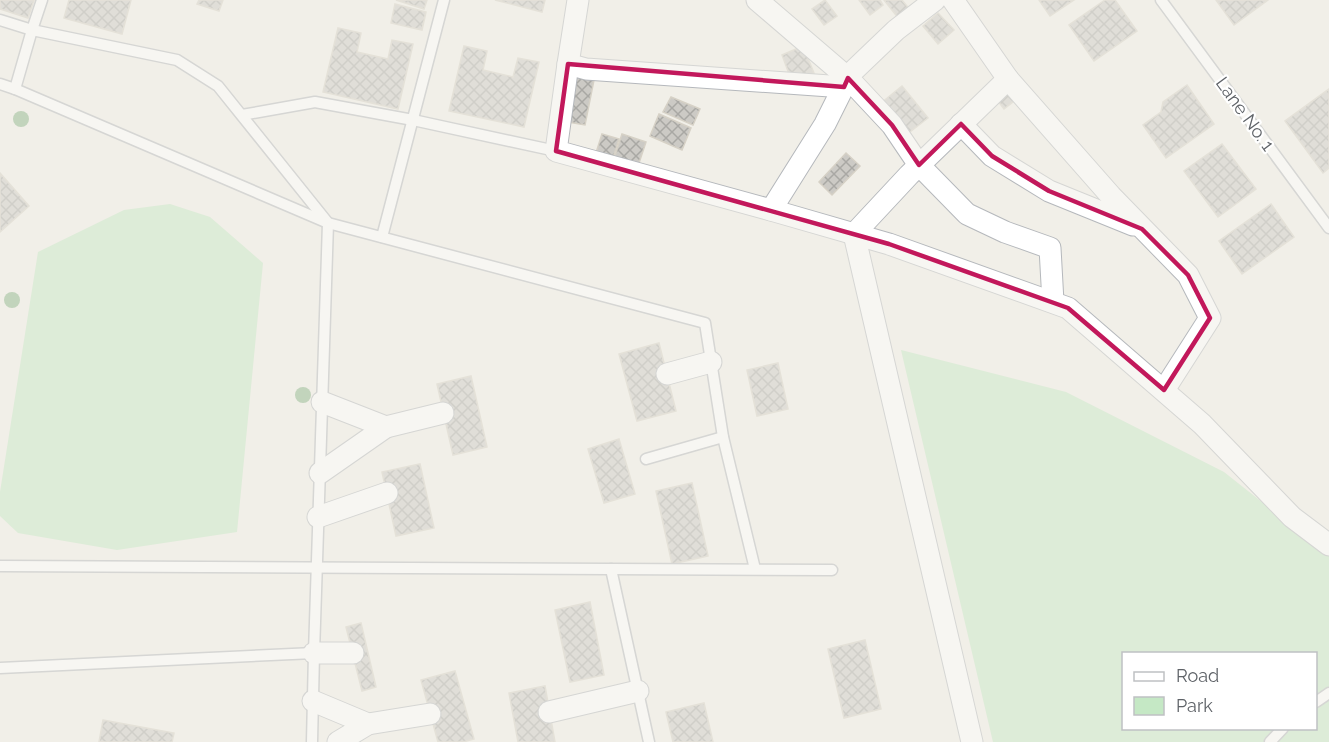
<svg xmlns="http://www.w3.org/2000/svg" width="1329" height="742" font-family="Raleway,sans-serif">
<style>
.green{fill:#c5e8c5;fill-rule:evenodd}
.building{fill:url(#building-cross-hatch);stroke:#d6d1c6;stroke-width:1.5}
.lines{fill:none;stroke-linecap:round;stroke-linejoin:round}
.lane-casing{stroke:#b5b8bc;stroke-width:13}
.street-casing{stroke:#b5b8bc;stroke-width:23}
.lane{stroke:#fff;stroke-width:10}
.street{stroke:#fff;stroke-width:21}
.tree{fill:#89b387}
.marked{fill:none;stroke:#c2185b;stroke-width:4.5;stroke-linejoin:round}
.labels{text-anchor:middle;stroke-width:4.5;stroke-linejoin:round;paint-order:stroke}
.street-label{font-size:18px;fill:#5f6368;stroke:#fff}
</style>
<defs>
<pattern id="building-cross-hatch" width="8" height="8" patternUnits="userSpaceOnUse" patternTransform="scale(1.5)"><rect width="8" height="8" fill="#cccac5"/><path d="M0 0l8 8M0 8l8-8" fill="none" stroke="#a9a8a4"/></pattern>
</defs>
<rect width="100%" height="100%" fill="#f1efe8"/>
<g class="green">
<polygon points="170,204 210,217 263,263 237,532 117,550 18,533 0,516 0,492 38,252 124,210"/>
<path d="M901 350 1066 392 1224 472 1329 555V742H993ZM1124 654H1316V728H1124Z"/>
</g>
<g class="building">
<polygon points="0,0 34,0 28,18 0,9"/>
<polygon points="69,0 131,0 122,34 64,18"/>
<polygon points="199,0 223,0 219,11 197,4"/>
<polygon points="396,0 427,0 424,9"/>
<polygon points="495,0 545,0 542,12"/>
<polygon points="825,0 837,16 824,25 812,9"/>
<polygon points="859,0 880,0 883,5 870,15"/>
<polygon points="884,0 902,0 911,11 899,19"/>
<polygon points="1039,0 1074,0 1050,16"/>
<polygon points="1105,0 1115,0 1137,31 1094,61 1069,25"/>
<polygon points="1216,0 1268,0 1234,25"/>
<polygon points="395,4 426,12 422,30 391,23"/>
<polygon points="938,13 954,30 938,44 923,26"/>
<polygon points="338,28 361,33 357,52 388,59 392,40 413,44 398,109 323,92"/>
<polygon points="464,46 487,51 483,70 513,77 518,58 539,62 524,127 449,111"/>
<polygon points="803,46 814,73 792,82 782,55"/>
<polygon points="578,72 595,75 585,125 567,122"/>
<polygon points="1008,85 1018,98 1004,109 994,96"/>
<polygon points="1187,85 1214,124 1166,158 1143,125 1161,112 1163,102"/>
<polygon points="902,86 928,118 906,135 881,103"/>
<polygon points="1329,89 1329,168 1323,173 1285,121"/>
<polygon points="671,97 700,109 693,125 663,112"/>
<polygon points="659,114 691,128 682,150 650,136"/>
<polygon points="602,134 619,139 612,161 595,156"/>
<polygon points="622,134 646,142 637,169 613,162"/>
<polygon points="1222,144 1256,189 1218,217 1184,171"/>
<polygon points="846,153 860,166 832,195 819,182"/>
<polygon points="0,173 29,206 0,232"/>
<polygon points="1271,204 1294,237 1242,274 1219,241"/>
<polygon points="659,343 676,411 637,421 619,354"/>
<polygon points="778,363 788,409 757,416 747,370"/>
<polygon points="471,376 487,447 453,455 437,384"/>
<polygon points="619,439 635,494 604,503 588,449"/>
<polygon points="420,464 434,528 396,536 382,472"/>
<polygon points="692,483 708,556 672,564 656,491"/>
<polygon points="590,602 604,675 570,682 555,610"/>
<polygon points="361,623 376,687 362,691 346,627"/>
<polygon points="865,640 881,709 844,718 828,649"/>
<polygon points="455,671 474,739 463,742 438,742 421,680"/>
<polygon points="545,686 555,742 518,742 509,693"/>
<polygon points="704,703 713,742 673,742 666,712"/>
<polygon points="103,720 174,733 172,742 99,742"/>
</g>
<g class="lines">
<defs>
<g id="lane">
<polyline points="1161,0 1329,228"/>
<polyline points="0,20 32,30 177,60 218,86 328,223 314,653 312,742"/>
<polyline points="0,84 15,89 328,223 705,323 723,437 755,569"/>
<polyline points="15,89 32,30 42,0"/>
<polyline points="242,115 315,102 413,120 556,151"/>
<polyline points="382,237 444,0"/>
<polyline points="646,459 723,437"/>
<polyline points="0,566 832,570"/>
<polyline points="611,569 649,742"/>
<polyline points="0,668 314,653"/>
<polyline points="1316,702 1329,693"/>
<polyline points="1270,742 1283,728"/>
</g>
<g id="street">
<polyline points="757,0 848,78 892,125 919,165 967,214 1005,232 1050,248 1053,302"/>
<polyline points="953,0 1008,79 909,175 854,234 972,742"/>
<polyline points="568,64 578,0"/>
<polyline points="1008,79 1111,196 1188,275 1210,318 1164,390"/>
<polyline points="844,87 586,69 568,64 556,151 771,210 889,244 1068,308 1202,424 1292,517 1329,545"/>
<polyline points="961,124 992,156 1049,191 1133,225"/>
<polyline points="771,210 825,124 850,74 896,30 935,0"/>
<polyline points="667,374 711,362"/>
<polyline points="322,402 386,427 443,413"/>
<polyline points="320,473 386,427"/>
<polyline points="318,517 387,493"/>
<polyline points="314,653 353,653"/>
<polyline points="313,701 368,724 430,714"/>
<polyline points="549,712 638,691"/>
<polyline points="338,742 368,724"/>
</g>
</defs>
<use href="#lane" class="lane-casing"/>
<use href="#street" class="street-casing"/>
<use href="#lane" class="lane"/>
<use href="#street" class="street"/>
</g>
<g class="tree">
<circle cx="21" cy="119" r="8"/>
<circle cx="12" cy="300" r="8"/>
<circle cx="303" cy="395" r="8"/>
</g>
<path d="M0 0H1329V742H0ZM568 64 844 87 848 78 892 125 919 165 961 124 992 156 1049 191 1142 229 1188 275 1210 318 1164 390 1068 308 889 244 556 151Z" fill="#f1efe8" fill-opacity=".55" fill-rule="evenodd"/>
<path class="marked" d="M568 64 844 87 848 78 892 125 919 165 961 124 992 156 1049 191 1142 229 1188 275 1210 318 1164 390 1068 308 889 244 556 151Z"/>
<g class="labels">
<g class="street-label">
<text transform="translate(1245 114) rotate(54)" y="6">Lane No. 1</text>
</g>
</g>
<rect x="1122" y="652" width="195" height="78" fill="#ffffff" stroke="#bfc1c3" stroke-width="1.5"/>
<rect x="1134" y="672" width="30" height="9" fill="#ffffff" stroke="#bfc1c3" stroke-width="1.5"/>
<text x="1176" y="682" font-size="18" fill="#5f6368">Road</text>
<rect x="1134" y="697" width="30" height="18" fill="#c5e8c5" stroke="#bfc1c3" stroke-width="1.5"/>
<text x="1176" y="712" font-size="18" fill="#5f6368">Park</text>
</svg>
